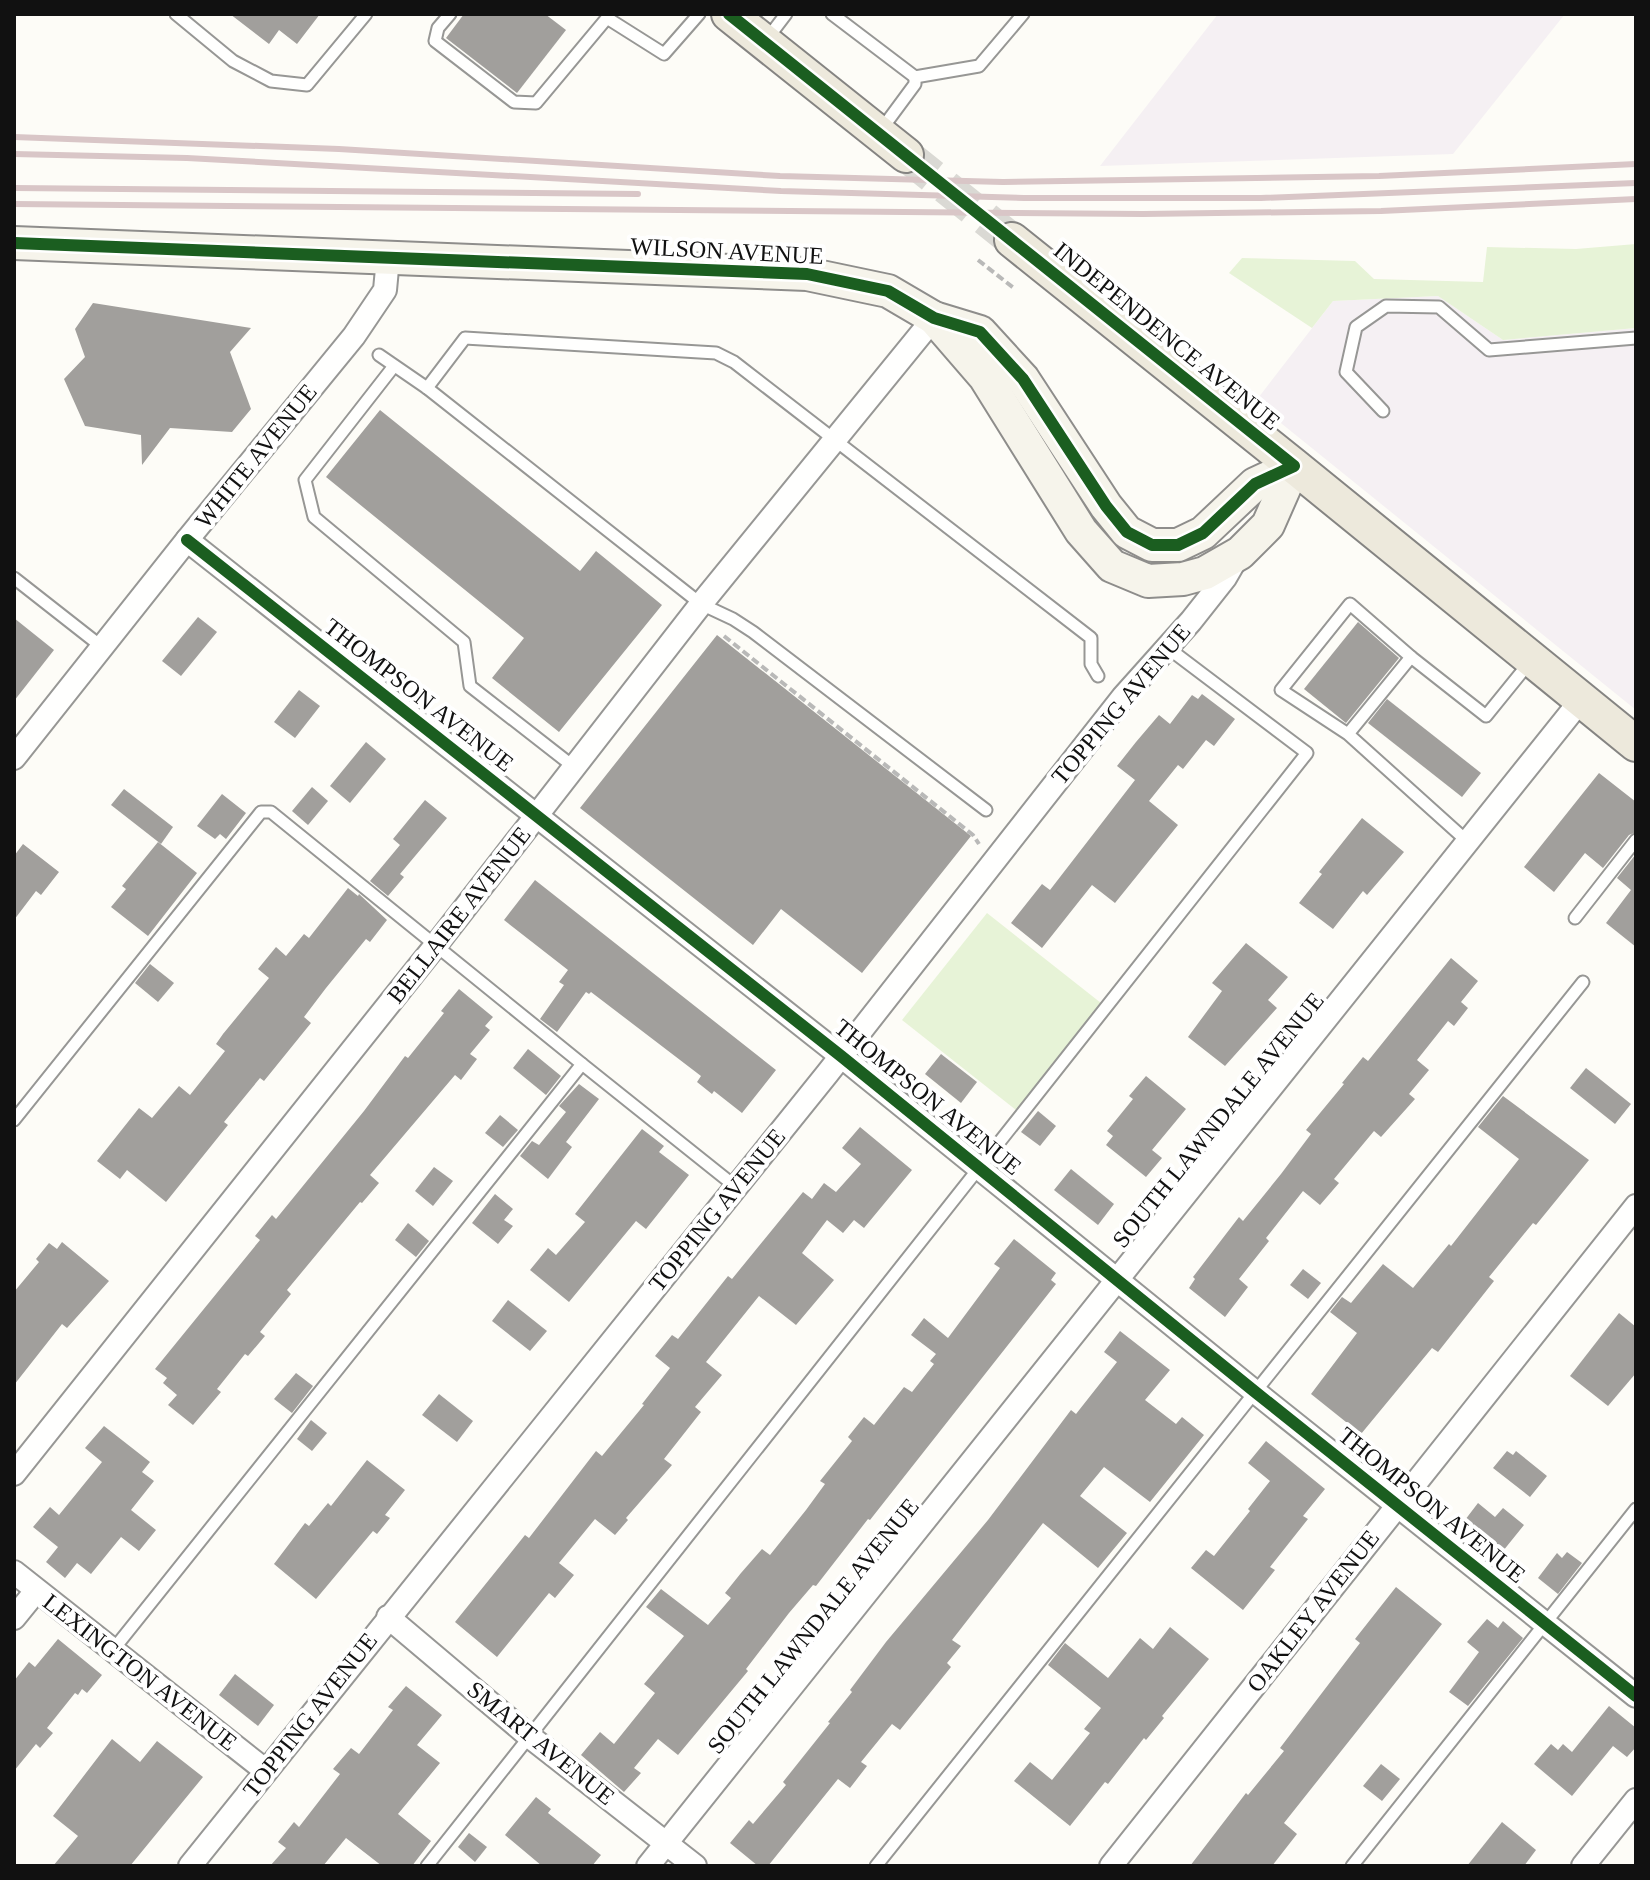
<svg xmlns="http://www.w3.org/2000/svg" width="1650" height="1880" font-family="Georgia,serif">
<style>
.industrial{fill:#f5f0f3}
.green{fill:#e7f3d7}
.building{fill:#a19f9c}
.lines{fill:none;stroke-linecap:round;stroke-linejoin:round}
.primary-tunnel{stroke:#dad9d4;stroke-width:34;stroke-dasharray:34 17;stroke-linecap:butt}
.lane-casing{stroke:#979795;stroke-width:15}
.street-casing{stroke:#979795;stroke-width:26}
.secondary-casing{stroke:#8e8d8b;stroke-width:36}
.primary-casing{stroke:#858482;stroke-width:38}
.path{stroke:#b9b9b8;stroke-width:4;stroke-dasharray:8 4;stroke-linecap:butt}
.lane{stroke:#fffffe;stroke-width:11}
.street{stroke:#fffffe;stroke-width:22}
.secondary{stroke:#f6f4eb;stroke-width:32}
.primary{stroke:#ede9dc;stroke-width:34}
.rail{stroke:#d9c6c7;stroke-width:6}
.cycleway-casing{stroke:#fff;stroke-width:17}
.cycleway{stroke:#1b5e20;stroke-width:12}
.labels{text-anchor:middle;stroke-width:8;stroke-linejoin:round;paint-order:stroke}
.street-label{font-size:24px;fill:#111;stroke:#fff}
</style>
<rect width="100%" height="100%" fill="#fdfcf7"/>
<g class="industrial">
<polygon points="1218,14 1565,14 1453,154 1100,166"/>
<polygon points="1438,296 1503,340 1636,328 1636,710 1255,402 1333,301"/>
</g>
<g class="green">
<polygon points="1636,244 1636,328 1503,340 1438,296 1333,301 1312,328 1229,273 1242,258 1355,261 1374,279 1483,282 1487,247 1576,249"/>
<polygon points="987,913 1101,1003 1016,1110 902,1020"/>
</g>
<g class="building">
<polygon points="230,14 320,14 297,44 279,30 269,44"/>
<polygon points="464,14 545,14 566,30 517,93 446,38"/>
<polygon points="93,303 251,328 230,352 251,409 232,432 170,428 142,465 141,435 85,426 64,379 85,357 75,329"/>
<polygon points="380,410 580,571 596,551 662,605 559,732 492,678 524,638 326,477"/>
<polygon points="198,617 217,632 181,676 162,661"/>
<polygon points="14,618 54,650 14,701"/>
<polygon points="1358,622 1399,658 1346,723 1304,689"/>
<polygon points="717,635 971,836 862,973 781,909 753,945 580,808"/>
<polygon points="299,690 320,706 295,738 274,722"/>
<polygon points="1202,694 1235,719 1214,746 1206,740 1183,769 1178,765 1149,801 1178,825 1115,903 1092,885 1042,948 1011,923 1042,884 1050,890 1135,780 1117,766 1136,742 1159,715 1170,724 1192,695 1198,699"/>
<polygon points="1387,699 1481,773 1462,797 1368,723"/>
<polygon points="366,742 386,759 350,803 330,786"/>
<polygon points="1599,773 1636,802 1636,832 1629,835 1603,868 1585,853 1554,892 1524,867"/>
<polygon points="312,787 328,801 308,825 292,811"/>
<polygon points="124,789 173,827 161,844 111,805"/>
<polygon points="222,794 246,813 226,839 220,834 215,839 197,826"/>
<polygon points="425,800 447,818 400,874 404,877 388,896 370,881 400,845 393,839"/>
<polygon points="1362,818 1404,852 1367,895 1363,891 1333,929 1299,903 1322,874 1319,872"/>
<polygon points="158,842 197,873 148,936 111,907 126,889 122,886"/>
<polygon points="23,844 59,872 41,895 36,891 14,920 14,856"/>
<polygon points="1636,854 1636,947 1606,923 1631,890 1617,878"/>
<polygon points="535,880 776,1070 742,1113 714,1091 712,1094 697,1082 701,1076 591,992 589,994 586,992 557,1032 540,1019 564,985 559,982 568,970 504,920"/>
<polygon points="348,888 358,896 359,894 387,920 370,942 366,939 326,988 304,1017 311,1023 264,1081 260,1078 224,1122 228,1125 166,1202 127,1170 120,1179 97,1161 139,1108 152,1118 179,1086 190,1095 225,1051 216,1044 223,1034 269,978 258,969 276,947 286,956 304,934 309,938"/>
<polygon points="1246,943 1288,977 1268,1000 1277,1008 1225,1066 1188,1037 1222,991 1212,983"/>
<polygon points="1451,958 1478,981 1461,1002 1468,1008 1454,1026 1448,1021 1417,1060 1429,1070 1409,1094 1415,1099 1381,1137 1374,1131 1334,1179 1339,1183 1320,1205 1303,1191 1266,1238 1269,1241 1239,1279 1248,1287 1225,1317 1189,1288 1195,1279 1193,1277 1239,1217 1243,1221 1281,1174 1311,1134 1306,1130 1344,1084 1342,1083 1363,1057 1368,1061"/>
<polygon points="150,964 174,983 158,1002 135,983"/>
<polygon points="459,989 493,1017 485,1026 490,1030 470,1054 477,1059 461,1080 455,1075 370,1175 379,1183 362,1203 360,1202 287,1290 291,1294 260,1332 265,1336 248,1356 245,1354 217,1389 221,1392 193,1425 168,1405 177,1395 163,1383 167,1378 155,1369 260,1240 255,1236 272,1215 276,1219 364,1111 405,1056 408,1058 444,1013 441,1011"/>
<polygon points="528,1049 561,1076 546,1095 513,1068"/>
<polygon points="941,1054 977,1082 961,1103 925,1074"/>
<polygon points="1586,1068 1631,1104 1615,1124 1570,1088"/>
<polygon points="1146,1076 1186,1109 1152,1150 1162,1158 1146,1177 1106,1145 1113,1136 1107,1131 1133,1099 1129,1096"/>
<polygon points="579,1084 599,1099 566,1142 572,1147 548,1179 520,1156 532,1141 539,1145 566,1112 559,1106"/>
<polygon points="1503,1096 1589,1160 1536,1225 1533,1223 1489,1277 1494,1281 1438,1352 1432,1348 1361,1434 1311,1394 1357,1333 1330,1312 1342,1297 1351,1303 1383,1264 1413,1288 1449,1244 1451,1246 1519,1159 1478,1127"/>
<polygon points="1038,1111 1056,1126 1040,1146 1021,1132"/>
<polygon points="500,1115 518,1130 503,1147 485,1133"/>
<polygon points="860,1127 912,1170 864,1228 854,1220 843,1233 827,1220 802,1253 834,1280 796,1325 759,1296 706,1362 722,1375 695,1407 701,1412 664,1459 672,1465 626,1518 628,1520 615,1535 595,1519 559,1563 574,1575 555,1598 549,1593 497,1657 455,1622 525,1535 529,1538 596,1451 602,1456 644,1405 642,1404 670,1368 655,1356 672,1335 678,1339 728,1276 732,1279 803,1192 812,1199 824,1183 836,1192 861,1164 842,1148"/>
<polygon points="642,1129 664,1146 659,1152 689,1175 646,1229 636,1221 569,1302 530,1270 548,1248 556,1255 585,1222 575,1214"/>
<polygon points="434,1167 453,1181 433,1206 415,1191"/>
<polygon points="1071,1169 1114,1204 1098,1225 1054,1190"/>
<polygon points="495,1194 513,1209 504,1220 513,1226 498,1244 472,1223"/>
<polygon points="408,1223 429,1241 416,1257 395,1240"/>
<polygon points="1014,1239 1056,1273 1051,1280 1056,1284 870,1520 868,1519 816,1586 813,1585 789,1613 746,1669 748,1671 678,1755 658,1739 634,1768 641,1773 624,1792 581,1755 600,1732 614,1744 655,1693 644,1684 684,1636 646,1607 661,1589 708,1625 731,1598 725,1593 741,1573 762,1549 770,1555 806,1510 825,1484 820,1481 852,1441 848,1437 864,1417 874,1425 904,1387 912,1392 934,1364 930,1361 936,1354 911,1335 924,1318 948,1338 1000,1268 994,1264"/>
<polygon points="62,1242 109,1281 67,1328 62,1324 14,1385 14,1292 39,1262 36,1259 49,1243 57,1249"/>
<polygon points="1303,1269 1321,1283 1308,1299 1290,1285"/>
<polygon points="508,1300 547,1331 530,1351 492,1321"/>
<polygon points="1619,1313 1636,1327 1636,1373 1608,1406 1570,1376"/>
<polygon points="1120,1331 1170,1370 1145,1400 1176,1424 1182,1417 1204,1435 1150,1502 1104,1467 1080,1496 1127,1533 1098,1568 1043,1523 952,1640 961,1646 947,1663 951,1667 900,1730 892,1724 861,1762 867,1766 850,1788 838,1779 768,1866 758,1866 730,1843 749,1820 753,1824 786,1785 783,1782 830,1723 828,1722 852,1692 850,1690 886,1642 988,1520 1071,1410 1076,1414 1117,1362 1104,1352"/>
<polygon points="296,1373 313,1386 292,1413 274,1399"/>
<polygon points="439,1394 473,1421 457,1442 422,1415"/>
<polygon points="311,1420 327,1433 312,1451 297,1439"/>
<polygon points="104,1426 150,1462 142,1472 154,1481 131,1510 156,1530 139,1551 121,1537 91,1574 77,1563 65,1578 46,1562 58,1547 33,1527 50,1507 59,1515 102,1462 85,1448"/>
<polygon points="1266,1441 1325,1489 1303,1516 1308,1519 1270,1567 1275,1570 1243,1610 1191,1568 1206,1550 1214,1556 1250,1511 1248,1509 1270,1481 1248,1463"/>
<polygon points="1507,1451 1513,1455 1516,1451 1547,1476 1530,1497 1493,1468"/>
<polygon points="367,1460 405,1490 385,1515 390,1518 377,1534 373,1531 316,1599 274,1564 305,1523 309,1526 328,1503 331,1506"/>
<polygon points="1478,1503 1495,1517 1503,1508 1524,1525 1503,1551 1465,1520"/>
<polygon points="1567,1552 1582,1563 1558,1594 1538,1578 1557,1553 1562,1558"/>
<polygon points="1396,1587 1442,1624 1284,1823 1297,1834 1272,1866 1190,1866 1246,1793 1248,1795 1284,1751 1280,1748 1360,1643 1355,1639"/>
<polygon points="1487,1619 1498,1628 1503,1621 1523,1638 1468,1706 1449,1692 1479,1652 1467,1642"/>
<polygon points="1170,1627 1209,1659 1162,1716 1164,1718 1146,1740 1144,1738 1108,1784 1105,1782 1070,1826 1014,1781 1030,1762 1052,1780 1090,1733 1084,1729 1101,1708 1048,1665 1065,1643 1108,1678 1140,1638 1153,1649"/>
<polygon points="58,1639 102,1675 87,1693 82,1689 78,1695 75,1693 47,1728 53,1733 40,1748 36,1744 14,1771 14,1681 29,1662 35,1667"/>
<polygon points="235,1674 274,1705 258,1726 219,1695"/>
<polygon points="406,1686 442,1715 417,1745 440,1763 398,1814 431,1841 412,1866 382,1866 346,1838 323,1866 270,1866 286,1848 278,1842 294,1822 299,1827 340,1774 333,1769 351,1748 359,1754 393,1710 388,1707"/>
<polygon points="1609,1706 1636,1728 1636,1747 1627,1757 1613,1746 1572,1796 1534,1764 1551,1744 1558,1750 1563,1744 1572,1752"/>
<polygon points="112,1739 140,1762 157,1741 203,1777 130,1866 53,1866 78,1836 53,1816"/>
<polygon points="1381,1764 1400,1779 1382,1801 1363,1786"/>
<polygon points="536,1797 551,1809 548,1813 601,1855 592,1866 542,1866 505,1835"/>
<polygon points="1502,1822 1536,1850 1524,1866 1467,1866"/>
<polygon points="469,1833 487,1847 475,1862 458,1847"/>
</g>
<g class="lines">
<polyline class="primary-tunnel" points="906,155 1012,240"/>
<defs>
<g id="lane">
<polyline points="176,14 233,61 271,81 307,85 366,14"/>
<polyline points="450,14 438,28 435,41 514,102 536,103 607,18 664,54 699,14"/>
<polyline points="832,14 915,77 979,66 1023,14"/>
<polyline points="767,39 786,14"/>
<polyline points="881,130 915,84 915,77"/>
<polyline points="379,355 427,388 701,604 733,619 753,632 986,810"/>
<polyline points="394,366 305,480 314,517 464,642 470,686 574,767"/>
<polyline points="427,388 465,338 716,353 734,362 1091,638 1091,664 1098,676"/>
<polyline points="1383,411 1346,372 1356,327 1386,306 1439,307 1489,350 1636,338"/>
<polyline points="14,578 102,647"/>
<polyline points="1411,657 1486,716 1529,663"/>
<polyline points="1348,734 1411,657 1350,604 1281,690 1348,734 1468,842"/>
<polyline points="1575,918 1636,840"/>
<polyline points="582,1064 736,1187"/>
<polyline points="14,1120 261,812 271,812 582,1064 113,1650"/>
<polyline points="427,1866 1307,753 1168,648"/>
<polyline points="876,1866 1583,982"/>
<polyline points="1352,1866 1636,1509"/>
</g>
<g id="street">
<polyline points="187,540 841,1056 1254,1391 1636,1696"/>
<polyline points="14,758 187,540 354,336 385,290 388,258"/>
<polyline points="14,1474 436,945 701,604 934,318"/>
<polyline points="14,1572 266,1771"/>
<polyline points="388,1617 529,1736 695,1866"/>
<polyline points="14,1618 36,1591"/>
<polyline points="190,1866 827,1074 1123,697 1191,621 1225,578 1236,559"/>
<polyline points="648,1866 1581,700"/>
<polyline points="1111,1866 1636,1206"/>
<polyline points="1583,1866 1636,1800"/>
</g>
<g id="secondary">
<polyline points="14,243 807,274 888,291 934,318 980,332 1023,379 1106,506 1127,532 1152,545 1178,545 1203,533 1255,484 1294,466"/>
<polyline points="934,318 985,377 1081,531 1112,566 1148,581 1183,579 1205,573 1240,553 1268,525 1294,466"/>
</g>
<g id="primary">
<polyline points="729,14 906,155"/>
<polyline points="1012,240 1294,466 1636,744"/>
</g>
</defs>
<use href="#lane" class="lane-casing"/>
<use href="#street" class="street-casing"/>
<use href="#secondary" class="secondary-casing"/>
<use href="#primary" class="primary-casing"/>
<g class="path">
<polyline points="978,260 1015,289"/>
<polyline points="724,636 973,835 979,844"/>
</g>
<use href="#lane" class="lane"/>
<use href="#street" class="street"/>
<use href="#secondary" class="secondary"/>
<use href="#primary" class="primary"/>
<g class="rail">
<polyline points="14,137 339,149 780,176 1003,182 1379,176 1636,164"/>
<polyline points="14,154 187,158 781,191 1024,198 1261,198 1636,183"/>
<polyline points="14,188 638,194"/>
<polyline points="14,204 1143,214 1381,211 1636,199"/>
</g>
<defs>
<g id="cycleway">
<polyline points="14,243 807,274 888,291 934,318 980,332 1023,379 1106,506 1127,532 1152,545 1178,545 1203,533 1255,484 1294,466 729,14"/>
<polyline points="187,540 841,1056 1254,1391 1636,1696"/>
</g>
</defs>
<use href="#cycleway" class="cycleway-casing"/>
<use href="#cycleway" class="cycleway"/>
</g>
<g class="labels">
<g class="street-label">
<text transform="translate(727 251) rotate(3)" y="8">WILSON AVENUE</text>
<text transform="translate(1167 336) rotate(39)" y="8">INDEPENDENCE AVENUE</text>
<text transform="translate(256 456) rotate(-51)" y="8">WHITE AVENUE</text>
<text transform="translate(419 695) rotate(38)" y="8">THOMPSON AVENUE</text>
<text transform="translate(1121 704) rotate(-50)" y="8">TOPPING AVENUE</text>
<text transform="translate(459 915) rotate(-52)" y="8">BELLAIRE AVENUE</text>
<text transform="translate(928 1097) rotate(39)" y="8">THOMPSON AVENUE</text>
<text transform="translate(1218 1120) rotate(-51)" y="8">SOUTH LAWNDALE AVENUE</text>
<text transform="translate(717 1210) rotate(-51)" y="8">TOPPING AVENUE</text>
<text transform="translate(1432 1505) rotate(39)" y="8">THOMPSON AVENUE</text>
<text transform="translate(1313 1611) rotate(-52)" y="8">OAKLEY AVENUE</text>
<text transform="translate(813 1626) rotate(-51)" y="8">SOUTH LAWNDALE AVENUE</text>
<text transform="translate(140 1672) rotate(38)" y="8">LEXINGTON AVENUE</text>
<text transform="translate(310 1715) rotate(-52)" y="8">TOPPING AVENUE</text>
<text transform="translate(541 1743) rotate(39)" y="8">SMART AVENUE</text>
</g>
</g>
<rect width="1650" height="1880" fill="none" stroke="#111111" stroke-width="32"/>
</svg>
